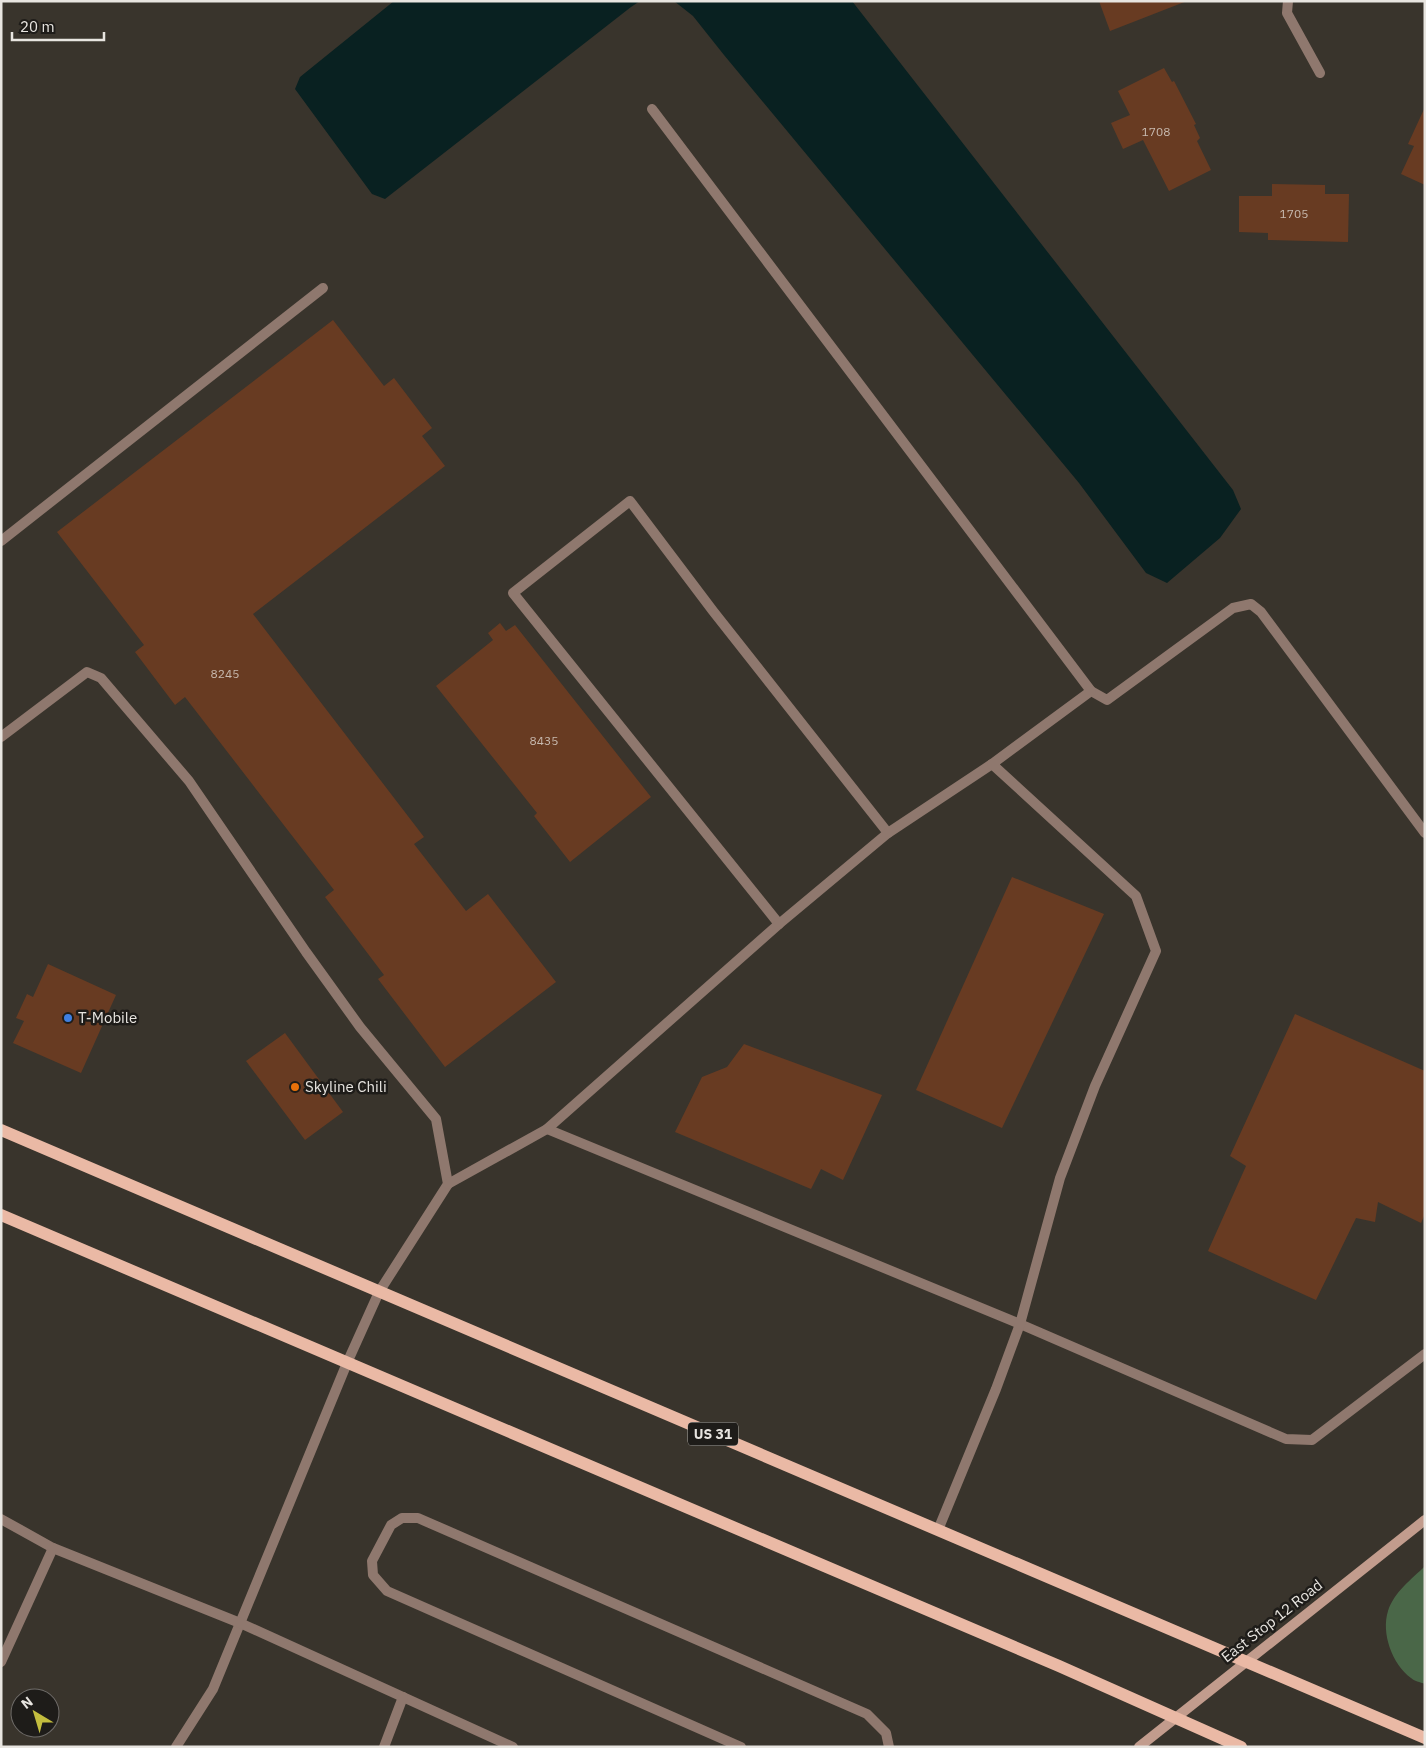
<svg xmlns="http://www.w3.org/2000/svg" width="1426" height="1748" font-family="'IBM Plex Sans',sans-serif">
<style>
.green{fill:#4a6748}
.water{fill:#092121}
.building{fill:#683b22}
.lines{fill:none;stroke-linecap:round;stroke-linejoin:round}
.lane{stroke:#8f786e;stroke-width:10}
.street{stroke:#8f786e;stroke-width:10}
.secondary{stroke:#c29c8d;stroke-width:10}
.primary{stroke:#eab9a5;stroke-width:12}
.shop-dot{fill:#3f7fe0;stroke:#1e1c19;stroke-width:2}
.food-dot{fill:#e8710a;stroke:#1e1c19;stroke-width:2}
.labels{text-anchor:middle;stroke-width:5;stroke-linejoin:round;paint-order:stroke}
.number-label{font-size:12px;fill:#c8bab0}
.shield{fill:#1e1c19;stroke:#aba9a4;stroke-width:1}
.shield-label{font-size:14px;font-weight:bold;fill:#e8e5e0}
.poi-label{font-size:15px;fill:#e8e5e0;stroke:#1e1c19;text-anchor:start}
.street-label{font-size:15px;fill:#e8e5e0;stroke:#1e1c19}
</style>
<rect width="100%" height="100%" fill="#39342c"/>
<path class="green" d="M1425 1566V1684C1420 1682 1414 1681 1411 1678 1392 1664 1381 1633 1388 1611 1394 1592 1412 1579 1425 1566Z"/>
<g class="water">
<polygon points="394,1 640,1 631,7 385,199 372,194 295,89 300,77"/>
<polygon points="674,1 852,1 1233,490 1241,509 1220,538 1167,583 1146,573 1079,483 724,55 693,16"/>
</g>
<g class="building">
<polygon points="1099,1 1187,1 1110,31"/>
<polygon points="1164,68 1172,82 1174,81 1196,124 1194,125 1200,138 1197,141 1211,170 1169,191 1143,140 1123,149 1111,123 1130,115 1118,91"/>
<polygon points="1425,107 1425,185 1401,174 1414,146 1408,144"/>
<polygon points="1272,184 1325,185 1325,194 1349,194 1348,242 1268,240 1268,233 1239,232 1239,196 1272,196"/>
<polygon points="333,320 384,386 394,378 432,428 422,436 445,466 253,614 424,837 414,844 466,911 488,894 556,982 445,1067 378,979 384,975 325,897 334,890 185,697 175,705 135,652 144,645 57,532"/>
<polygon points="500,623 506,631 515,625 651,797 570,862 534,816 537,813 436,686 493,640 488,633"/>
<polygon points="1012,877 1104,914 1002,1128 916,1090"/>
<polygon points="48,964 116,995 81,1073 13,1043 24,1021 16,1018 27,994 33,997"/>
<polygon points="1295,1014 1425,1071 1425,1214 1421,1223 1378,1202 1375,1222 1356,1218 1316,1300 1208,1251 1246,1166 1230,1156"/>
<polygon points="285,1033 343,1112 305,1140 246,1061"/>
<polygon points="744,1044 882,1095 843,1180 821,1169 811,1189 675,1132 702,1077 727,1067"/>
</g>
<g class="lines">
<g class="lane">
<polyline points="652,109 1091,691 1107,700 1233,608 1251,604 1261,612 1425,833"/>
<polyline points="1,541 323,288"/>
<polyline points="1,737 87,672 101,678 189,781 306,952 360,1027 436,1119 448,1184 379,1292 347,1363 213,1689 176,1747"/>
<polyline points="779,924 513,593 630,501 713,611 888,833"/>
<polyline points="547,1129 1020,1324 1286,1439 1312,1440 1425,1354"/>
<polyline points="448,1184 547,1129 779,924 888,833 992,764"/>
<polyline points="1,1519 53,1548"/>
<polyline points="938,1530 996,1389 1020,1324 1060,1178 1095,1086 1156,951 1136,896 992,764 1091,691"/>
<polyline points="1,1662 53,1548 240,1623 513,1747"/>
<polyline points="384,1747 403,1697"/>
<polyline points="741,1747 387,1591 373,1575 372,1561 391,1525 402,1518 418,1518 867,1714 886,1733 889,1747"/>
</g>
<polyline class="street" points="1288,1 1287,13 1320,73"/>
<polyline class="secondary" points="1139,1747 1425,1520"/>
<g class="primary">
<polyline points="1,1130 1425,1738"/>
<polyline points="1,1215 1059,1666 1241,1747"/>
</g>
</g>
<circle class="shop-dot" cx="68" cy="1018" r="5"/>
<circle class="food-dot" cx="295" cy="1087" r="5"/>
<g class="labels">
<g class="number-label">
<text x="1156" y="136">1708</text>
<text x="1294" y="218">1705</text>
<text x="225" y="678">8245</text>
<text x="544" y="745">8435</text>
</g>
<rect class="shield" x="688" y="1422.5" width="50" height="23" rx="4"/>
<g class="shield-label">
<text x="713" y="1439">US 31</text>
</g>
<g class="poi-label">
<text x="78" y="1023">T-Mobile</text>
<text x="305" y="1092">Skyline Chili</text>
</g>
<g class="street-label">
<text transform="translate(1272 1621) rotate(-38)" y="5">East Stop 12 Road</text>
</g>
</g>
<rect width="1426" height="1748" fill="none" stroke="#e8e5e0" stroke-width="5"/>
<g transform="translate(35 1713) rotate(322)"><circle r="24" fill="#1e1c19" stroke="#6f6c69"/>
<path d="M0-4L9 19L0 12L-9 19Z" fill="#c3bd3e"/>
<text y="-8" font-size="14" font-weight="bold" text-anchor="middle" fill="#e8e5e0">N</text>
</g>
<path d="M12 32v8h92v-8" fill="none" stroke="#e8e5e0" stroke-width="2.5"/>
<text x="20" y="32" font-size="15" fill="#e8e5e0" stroke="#1e1c19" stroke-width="4" paint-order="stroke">20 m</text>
</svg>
